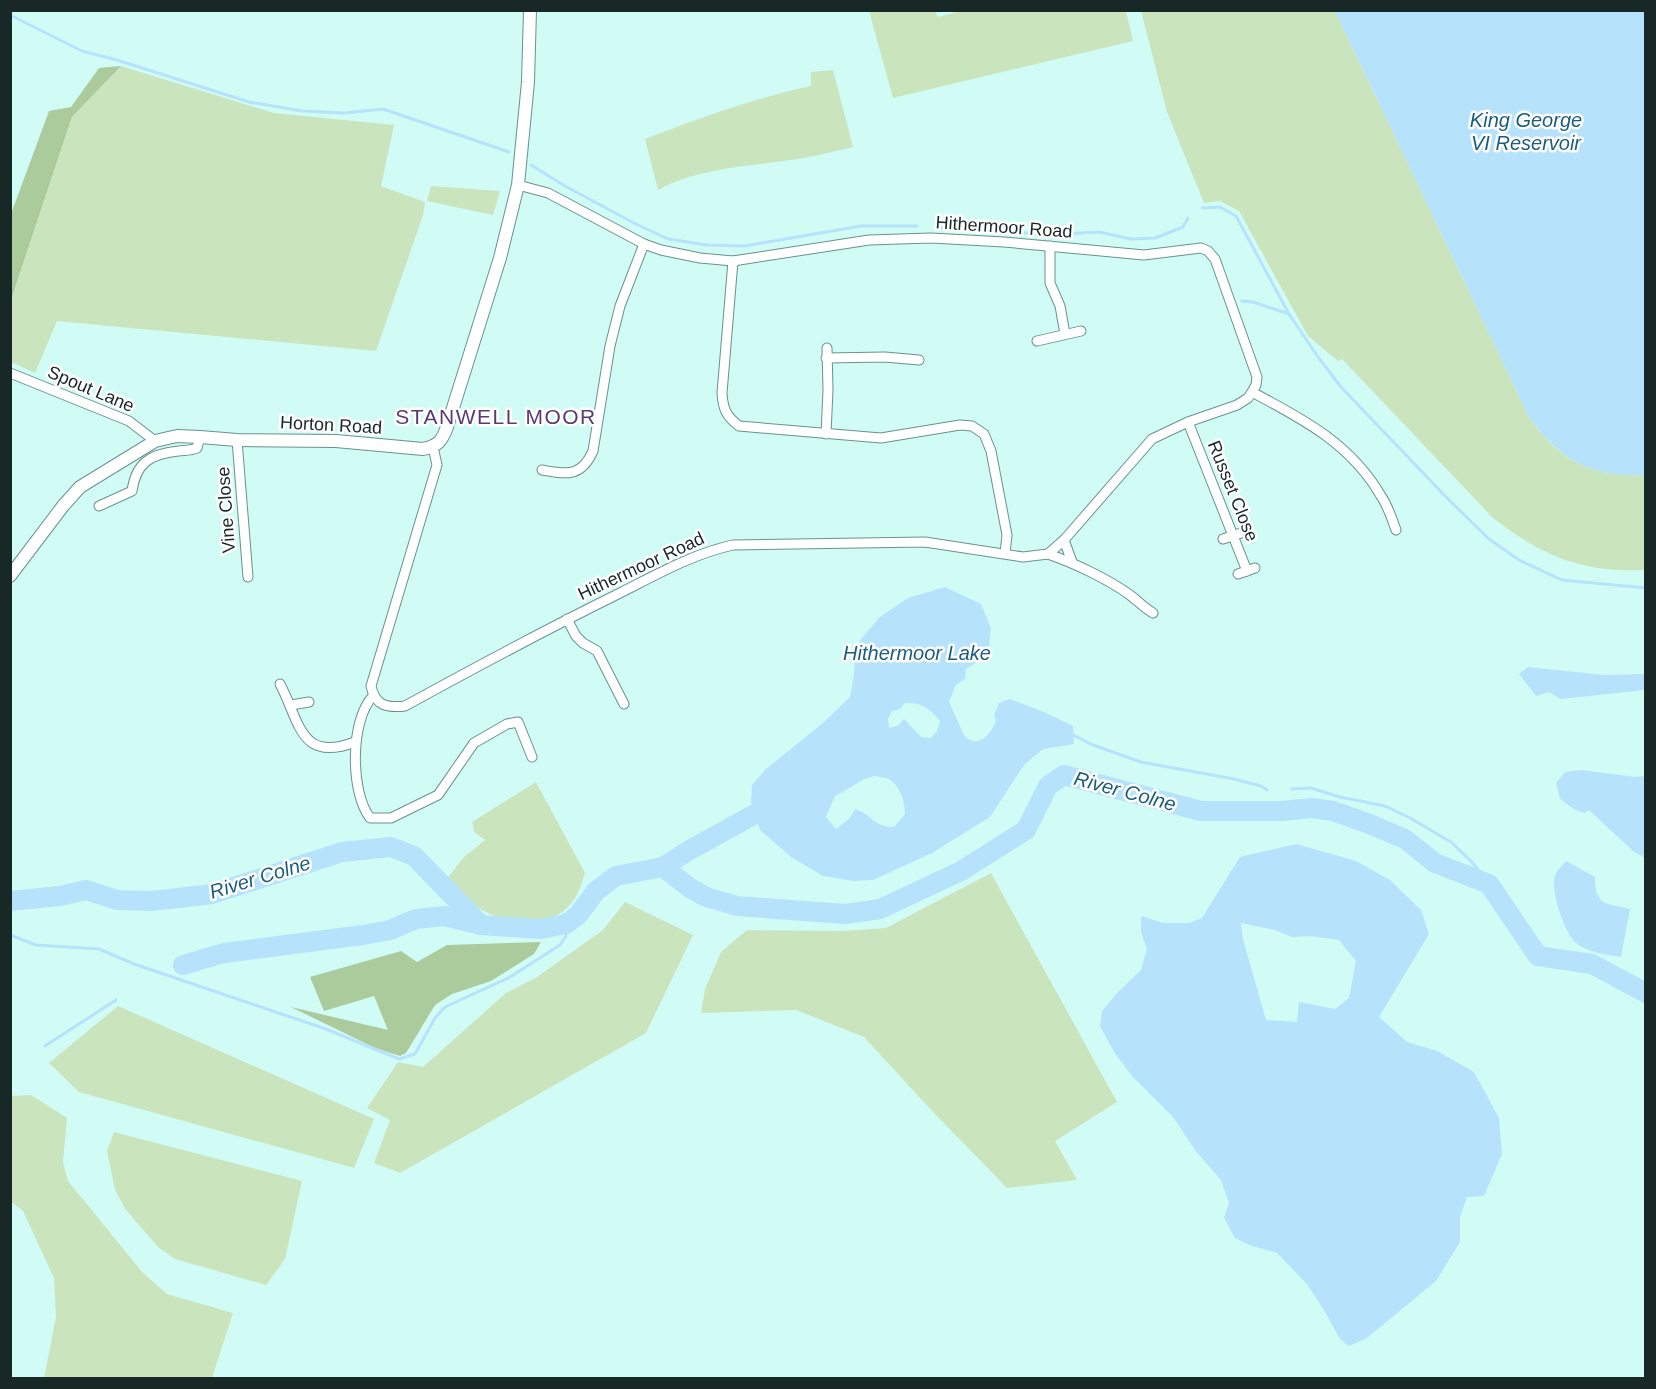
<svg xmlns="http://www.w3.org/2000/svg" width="1656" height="1389" font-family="Helvetica,sans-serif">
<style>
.green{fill:#cae5be}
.forest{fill:#abcb9c}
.water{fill:#b6e2fc;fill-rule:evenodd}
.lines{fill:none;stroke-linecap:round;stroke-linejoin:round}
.stream{stroke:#b6e2fc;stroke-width:3}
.river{stroke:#b6e2fc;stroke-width:20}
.street-casing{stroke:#69928d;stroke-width:11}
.secondary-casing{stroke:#69928d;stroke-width:14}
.street{stroke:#fff;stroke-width:9}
.secondary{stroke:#fff;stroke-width:12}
.labels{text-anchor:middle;stroke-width:5;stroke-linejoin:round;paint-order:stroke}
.street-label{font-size:18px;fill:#172826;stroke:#fff}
.water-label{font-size:20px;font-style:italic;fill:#1c5d7d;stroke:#fff}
.quarter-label{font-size:21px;letter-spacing:1.5px;fill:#5b3a74;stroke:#fff}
</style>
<rect width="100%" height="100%" fill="#d1fcf6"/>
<g class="green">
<polygon points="961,11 1126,11 1133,41 893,98 869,11 935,11 938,17"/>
<path d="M1141 11H1335L1529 417C1559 461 1593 477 1645 475V570C1583 573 1542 556 1493 518L1342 359 1338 361 1308 336 1239 211 1220 201 1204 203 1167 112Z"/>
<polygon points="121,66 274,113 394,125 381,186 425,202 423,215 376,351 57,321 35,373 11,362 11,300 72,117"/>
<path d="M833 70 853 147C835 151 816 156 798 159 752 166 700 167 658 190L645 139C700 118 754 98 811 86V72Z"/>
<polygon points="431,186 500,191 493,215 427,201"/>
<path d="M536 782 585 873C581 886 577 899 566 909 546 927 508 925 486 912 471 904 457 894 443 884L463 858 485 840 473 831 474 829 472 822Z"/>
<polygon points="991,873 1117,1102 1055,1141 1077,1180 1007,1188 934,1113 864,1037 796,1010 701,1013 705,989 721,952 747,930 842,931 886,928"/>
<polygon points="625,902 693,935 646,1033 400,1173 374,1163 390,1120 367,1108 398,1062 423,1067 506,993 537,977 603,930"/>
<polygon points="118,1006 374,1119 354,1168 79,1092 49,1063"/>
<polygon points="31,1095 67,1118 63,1162 68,1181 142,1272 167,1294 233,1313 212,1378 44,1378 56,1317 54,1278 23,1211 10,1201 11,1096"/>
<polygon points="114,1132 302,1181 285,1259 266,1285 175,1259 158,1247 126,1210 115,1190 107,1151"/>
</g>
<g class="forest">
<polygon points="121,66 72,117 11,300 11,214 49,111 71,107 99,68"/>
<polygon points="541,942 534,954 491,981 452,994 435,1005 406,1053 400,1056 375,1048 291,1007 388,1030 374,996 324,1011 310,977 401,951 417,962 447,945"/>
</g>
<g class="water">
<path d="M1335 11H1645V475C1593 478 1559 460 1529 417Z"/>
<path d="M945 587 981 604 991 628 988 655 966 669 965 679 956 685 949 702C952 707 963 735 965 736 978 750 992 733 996 721L994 715 999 703 1010 699 1044 712 1073 726 1074 744 1043 749 1024 765 990 817 932 853 873 880 854 881 823 876 791 857 760 830 751 802 752 785 766 769 823 723 850 697 854 675 855 653 861 639 880 617 908 598ZM905 703C922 702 929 708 940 721L937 731 931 738 921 737 904 719 899 725 889 728 888 719 892 711 900 709ZM874 776C878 777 885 777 888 779 900 785 905 802 905 814L894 827C872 827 874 815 855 809L849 819 836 829 826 817 835 796C849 789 859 780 874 776Z"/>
<polygon points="1528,667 1604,675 1645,674 1645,690 1560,699 1549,692 1536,696 1519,674"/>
<polygon points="1581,770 1635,777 1645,776 1645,858 1633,851 1589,810 1584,813 1574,809 1560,799 1556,783 1565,772"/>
<path d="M1296 844 1356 861 1390 880 1421 910 1429 934 1379 1017 1407 1042 1437 1051 1474 1072 1499 1118 1502 1154 1484 1196 1467 1197 1460 1217V1242L1436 1281 1367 1338 1349 1346 1340 1339 1324 1310 1307 1284 1277 1253 1252 1246 1235 1238 1224 1218 1229 1203 1221 1180 1195 1150 1173 1117 1132 1076 1114 1052 1100 1026 1102 1011 1118 992 1141 970 1147 949 1141 932V916L1163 923H1189L1202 918 1240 857ZM1241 923 1275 930 1292 937 1310 936 1339 940 1356 961 1349 998 1335 1009 1299 1002 1297 1022 1266 1020 1243 939Z"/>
<path d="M1566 861 1595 877C1595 906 1605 903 1630 909L1621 957C1605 954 1588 953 1576 943 1565 934 1550 890 1555 876 1556 871 1563 865 1566 861Z"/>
</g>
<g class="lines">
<g class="stream">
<polyline points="10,15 82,51 117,60 249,102 302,111 344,113 383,109 509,152"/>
<polyline points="531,165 565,186 634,223 668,239 707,245 745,246 861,226 917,226"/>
<polyline points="1202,208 1220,207 1236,216 1289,314 1318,357 1341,387 1448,499 1489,539 1519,560 1562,580 1646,588"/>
<polyline points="941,228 996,229 1042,235 1099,232 1131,239 1155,238 1183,227 1188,218"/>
<polyline points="1242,301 1253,302 1289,314"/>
<polyline points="1073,735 1093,745 1141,762 1234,779 1261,786 1267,790"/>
<polyline points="1292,789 1311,788 1340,797 1385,806 1410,818 1451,842 1471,861 1489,884"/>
<polyline points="10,935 36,945 99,949 134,964 326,1029 399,1059 415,1054 435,1018 445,1007 510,977 560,945 566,936 566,924"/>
<polyline points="45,1046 116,1000"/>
<polyline points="10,1047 11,1048"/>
</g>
<g class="river">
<polyline points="663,867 690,888 706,897 737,906 845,914 880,909 961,871 1026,830 1048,786 1064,775 1201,811 1282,811 1312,808 1333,811 1367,823 1405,839 1435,863 1489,884 1538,956 1592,964 1646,993"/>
<polyline points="10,901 60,896 86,890 117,900 152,901 212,894 342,852 391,847 414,856 481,925"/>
<polyline points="183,965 224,953 363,935 390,930 416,919 444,916 481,925 541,929 566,924 578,915 596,891 616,876 663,867 688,851 755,814"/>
</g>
<defs>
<g id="street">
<polyline points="1050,246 1050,283 1060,306 1065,334"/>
<path d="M733 261 722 393C723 409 726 416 739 426L881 438 960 425 972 426 984 434 991 451 1007 535 1005 553"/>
<polyline points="1037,341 1081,331"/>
<polyline points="826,358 885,357 919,360"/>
<polyline points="10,373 129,421 155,441"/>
<path d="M1252 392C1303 419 1351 444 1381 496 1388 506 1392 519 1396 530"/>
<polyline points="1188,422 1247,571"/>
<polyline points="826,434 828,390 827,348"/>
<polyline points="237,440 248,577"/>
<path d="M433 447 437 465 371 686C375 706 387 708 405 706 476 667 547 629 620 593 656 575 692 554 733 545L925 542 1023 557 1048 554 1064 540 1152 439 1188 422 1237 405 1248 398 1252 392 1256 385 1257 377 1215 259 1208 251 1201 248 1144 255 1004 242 931 238 869 240 733 261 700 258 661 250 644 244 548 193 518 185"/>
<path d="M542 470C566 474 581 478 593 451L610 346 620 306 644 244"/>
<path d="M99 506 132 491C136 463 150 454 178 451 185 450 190 451 197 448L200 437"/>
<polyline points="1223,539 1241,533"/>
<polyline points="1064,540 1072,562"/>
<path d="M1048 554C1074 563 1108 579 1130 595 1138 601 1144 608 1153 613"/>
<polyline points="1238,574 1255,568"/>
<polyline points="567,619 576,636 583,643 597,651 624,704"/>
<path d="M280 684C300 722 300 763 355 742"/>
<path d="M373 696C350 720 350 792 370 818H391L438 795 474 743 507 724 518 722 532 757"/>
<polyline points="291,705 309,702"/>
</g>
<path id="secondary" d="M10 576 63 506 80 487 155 441 177 436 200 437 237 440 336 441 423 449C438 446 442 441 447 427L500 258 518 185 528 82 530 10"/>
</defs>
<use href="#street" class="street-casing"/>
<use href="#secondary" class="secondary-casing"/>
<use href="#street" class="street"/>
<use href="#secondary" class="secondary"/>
</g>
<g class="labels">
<g class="street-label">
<text transform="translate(1004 227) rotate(4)" y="6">Hithermoor Road</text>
<text transform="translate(91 389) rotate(23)" y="6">Spout Lane</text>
<text transform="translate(331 425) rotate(3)" y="6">Horton Road</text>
<text transform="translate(1233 491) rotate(68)" y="6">Russet Close</text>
<text transform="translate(226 510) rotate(-94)" y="6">Vine Close</text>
<text transform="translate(641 566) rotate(-25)" y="6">Hithermoor Road</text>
</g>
<g class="water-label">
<text x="1526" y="127">King George<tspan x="1526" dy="23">VI Reservoir</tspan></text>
<text x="917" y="660">Hithermoor Lake</text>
<text transform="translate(1125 791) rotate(15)" y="7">River Colne</text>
<text transform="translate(260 877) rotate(-17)" y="7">River Colne</text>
</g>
<g class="quarter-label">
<text x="496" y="424">STANWELL MOOR</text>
</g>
</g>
<rect width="1656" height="1389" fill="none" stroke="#172826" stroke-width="24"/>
</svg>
